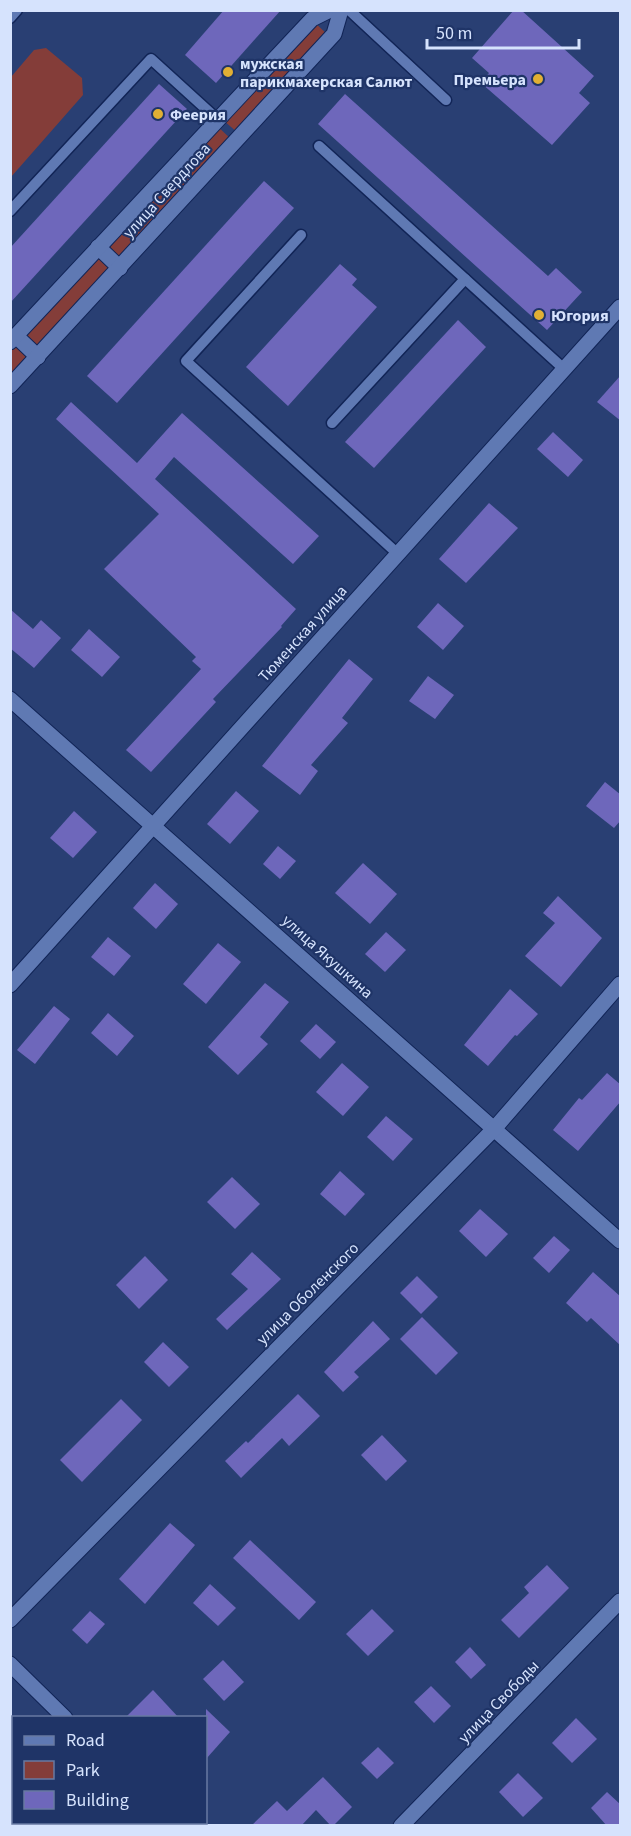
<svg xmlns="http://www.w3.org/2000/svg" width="631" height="1836" font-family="'Source Sans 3',sans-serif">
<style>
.green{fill:#843d39}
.building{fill:#6e67bb}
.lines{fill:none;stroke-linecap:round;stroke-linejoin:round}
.lane-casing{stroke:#112456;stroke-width:13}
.street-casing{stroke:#112456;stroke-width:17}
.secondary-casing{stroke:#112456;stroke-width:17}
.lane{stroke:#5f79b3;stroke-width:10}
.street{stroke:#5f79b3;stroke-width:15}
.secondary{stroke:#5f79b3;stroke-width:15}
.poi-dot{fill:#e1af34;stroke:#1f3467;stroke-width:2}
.labels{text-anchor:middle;stroke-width:4.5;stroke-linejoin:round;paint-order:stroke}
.poi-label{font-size:16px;font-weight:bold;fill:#d6e3fd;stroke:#1f3467;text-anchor:start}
.street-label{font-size:16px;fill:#d6e3fd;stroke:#1f3467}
</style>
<rect width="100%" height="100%" fill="#293f73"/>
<g class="green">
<polygon points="313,21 328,35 238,133 223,120"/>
<polygon points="46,48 82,78 83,95 11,177 11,77 34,50"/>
<polygon points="216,125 231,139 119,260 105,247"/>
<polygon points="98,254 114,268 37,350 21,336"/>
<polygon points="15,344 29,357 10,377 10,350"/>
</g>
<g class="building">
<polygon points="224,10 281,10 216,83 185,55"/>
<polygon points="514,10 521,10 594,76 579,93 590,103 552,145 481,83 489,73 472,58"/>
<polygon points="159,84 187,109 10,303 10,248"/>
<polygon points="345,94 548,276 556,268 582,292 547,330 318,124"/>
<polygon points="264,181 294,208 117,403 87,376"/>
<polygon points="340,264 357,279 352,285 377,307 288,406 246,367"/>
<polygon points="458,320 486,347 374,468 345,442"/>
<polygon points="621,375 621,421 597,402"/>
<polygon points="71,402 137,463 182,413 319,536 293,564 174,457 155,479 296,609 281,626 282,627 213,699 216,702 151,772 126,750 201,669 192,661 196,657 104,569 159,514 56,419"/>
<polygon points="553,432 583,460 568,477 537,449"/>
<polygon points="489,503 518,528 466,583 439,559"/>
<polygon points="438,603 464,626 443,650 417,627"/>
<polygon points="10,609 33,629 41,620 61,638 34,668 10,648"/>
<polygon points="89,629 120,657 102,677 71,650"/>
<polygon points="349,659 373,679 342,718 348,723 311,765 318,771 300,795 262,766"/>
<polygon points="428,676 454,695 435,719 409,701"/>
<polygon points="605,782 621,795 621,820 614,828 586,806"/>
<polygon points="236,791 259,811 230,844 207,824"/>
<polygon points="74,811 97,832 73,858 50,838"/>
<polygon points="278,846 296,861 280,879 263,864"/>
<polygon points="363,863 397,894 370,924 335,893"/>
<polygon points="155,883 178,904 156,929 133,908"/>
<polygon points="558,896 602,938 561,987 525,956 555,923 543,913"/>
<polygon points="386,932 406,950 385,972 365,954"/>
<polygon points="108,937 131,956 114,976 91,957"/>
<polygon points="218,943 241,962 206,1004 183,984"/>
<polygon points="265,983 289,1002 260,1037 268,1044 238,1075 208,1047"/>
<polygon points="510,989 538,1014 517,1036 515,1035 488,1066 464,1045"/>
<polygon points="54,1006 70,1019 35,1064 17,1050"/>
<polygon points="108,1013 134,1036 117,1056 91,1033"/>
<polygon points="316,1024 336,1042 320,1059 300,1041"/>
<polygon points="342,1063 369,1087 343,1116 316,1092"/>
<polygon points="607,1073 621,1085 621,1101 578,1151 553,1130 579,1098 582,1100"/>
<polygon points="386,1116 413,1139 393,1161 367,1137"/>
<polygon points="340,1171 365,1194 345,1216 320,1194"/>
<polygon points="232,1177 260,1204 235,1229 207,1202"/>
<polygon points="480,1209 508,1234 486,1257 459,1231"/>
<polygon points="554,1236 570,1250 549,1273 533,1258"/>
<polygon points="252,1252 281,1279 227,1330 216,1319 248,1289 231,1274"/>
<polygon points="145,1256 168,1280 139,1309 116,1285"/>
<polygon points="593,1272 621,1297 621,1346 591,1318 587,1322 566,1303"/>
<polygon points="417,1276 438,1297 421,1314 400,1293"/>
<polygon points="422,1317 458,1353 436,1375 400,1339"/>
<polygon points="373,1321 390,1339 354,1372 359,1377 343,1392 324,1372"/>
<polygon points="163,1342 189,1367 169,1387 144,1362"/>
<polygon points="298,1394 320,1416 289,1446 282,1438 241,1478 225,1461 246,1441 248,1443"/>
<polygon points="121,1399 142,1420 82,1482 60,1460"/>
<polygon points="382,1435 407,1461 386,1481 361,1455"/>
<polygon points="170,1523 195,1545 145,1604 119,1579"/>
<polygon points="250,1540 316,1602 299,1620 233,1558"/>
<polygon points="547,1565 569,1588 519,1638 501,1620 529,1593 524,1587"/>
<polygon points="210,1584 236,1608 218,1626 193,1603"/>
<polygon points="372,1609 394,1631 368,1656 346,1634"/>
<polygon points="90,1611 105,1624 87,1644 72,1630"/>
<polygon points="470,1647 486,1665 471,1679 455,1662"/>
<polygon points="223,1660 244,1682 224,1701 203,1679"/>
<polygon points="431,1686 451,1706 434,1723 414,1702"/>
<polygon points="153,1690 179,1718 125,1718"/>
<polygon points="206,1709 230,1732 206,1759"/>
<polygon points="576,1718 597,1739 572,1763 552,1743"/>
<polygon points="378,1747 394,1763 377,1779 361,1763"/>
<polygon points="518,1773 543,1798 523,1817 499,1792"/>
<polygon points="323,1777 352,1807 333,1826 331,1826 316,1810 301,1826 251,1826 277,1801 287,1811"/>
<polygon points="607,1792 621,1805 621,1826 607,1826 591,1808"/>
</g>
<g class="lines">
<defs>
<g id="lane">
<polyline points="349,10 446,100"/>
<polyline points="10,18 17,10"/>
<polyline points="319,146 564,369"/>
<polyline points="10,211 151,59 217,119"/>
<polyline points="301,235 186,361 398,554"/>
<polyline points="332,423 465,279"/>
</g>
<g id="street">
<polyline points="98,247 120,268"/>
<polyline points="16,336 38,357"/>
<polyline points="10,342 312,19 330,10"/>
<polyline points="10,386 334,34 341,10"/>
<polyline points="10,699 620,1241"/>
<polyline points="10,985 620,307"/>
<polyline points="10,1620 494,1129 620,984"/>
<polyline points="10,1664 65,1718"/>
<polyline points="171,1822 174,1826"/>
</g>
<polyline id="secondary" points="401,1826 620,1601"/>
</defs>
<use href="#lane" class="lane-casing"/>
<use href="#street" class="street-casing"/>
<use href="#secondary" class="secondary-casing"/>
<use href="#lane" class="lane"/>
<use href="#street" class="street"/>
<use href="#secondary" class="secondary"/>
</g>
<g class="poi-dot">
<circle cx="228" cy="72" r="6"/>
<circle cx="538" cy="79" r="6"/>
<circle cx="158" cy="114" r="6"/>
<circle cx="539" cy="315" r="6"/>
</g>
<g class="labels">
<g class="poi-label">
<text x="240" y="69">мужская<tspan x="240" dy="18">парикмахерская Салют</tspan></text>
<text x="526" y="85" text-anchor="end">Премьера</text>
<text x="170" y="120">Феерия</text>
<text x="551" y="321">Югория</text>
</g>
<g class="street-label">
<text transform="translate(166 190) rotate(-48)" y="6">улица Свердлова</text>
<text transform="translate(302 633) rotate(-48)" y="6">Тюменская улица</text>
<text transform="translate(328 956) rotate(42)" y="6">улица Якушкина</text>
<text transform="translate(307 1293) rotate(-45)" y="6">улица Оболенского</text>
<text transform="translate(498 1701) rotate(-46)" y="6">улица Свободы</text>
</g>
</g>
<rect width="631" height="1836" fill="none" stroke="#d6e3fd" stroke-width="24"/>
<rect x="12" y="1716" width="195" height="108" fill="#1f3467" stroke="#687aa3" stroke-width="1.5"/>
<rect x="24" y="1736" width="30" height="9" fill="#5f79b3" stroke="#687aa3" stroke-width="1.5"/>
<text x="66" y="1746" font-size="18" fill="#d6e3fd">Road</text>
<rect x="24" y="1761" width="30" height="18" fill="#843d39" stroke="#687aa3" stroke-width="1.5"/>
<text x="66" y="1776" font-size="18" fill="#d6e3fd">Park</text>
<rect x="24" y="1791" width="30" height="18" fill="#6e67bb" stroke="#687aa3" stroke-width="1.5"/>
<text x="66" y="1806" font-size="18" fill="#d6e3fd">Building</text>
<path d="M427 39v9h152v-9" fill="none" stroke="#d6e3fd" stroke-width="3"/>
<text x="436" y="39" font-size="18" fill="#d6e3fd" stroke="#1f3467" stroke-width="4.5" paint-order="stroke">50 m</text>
</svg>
